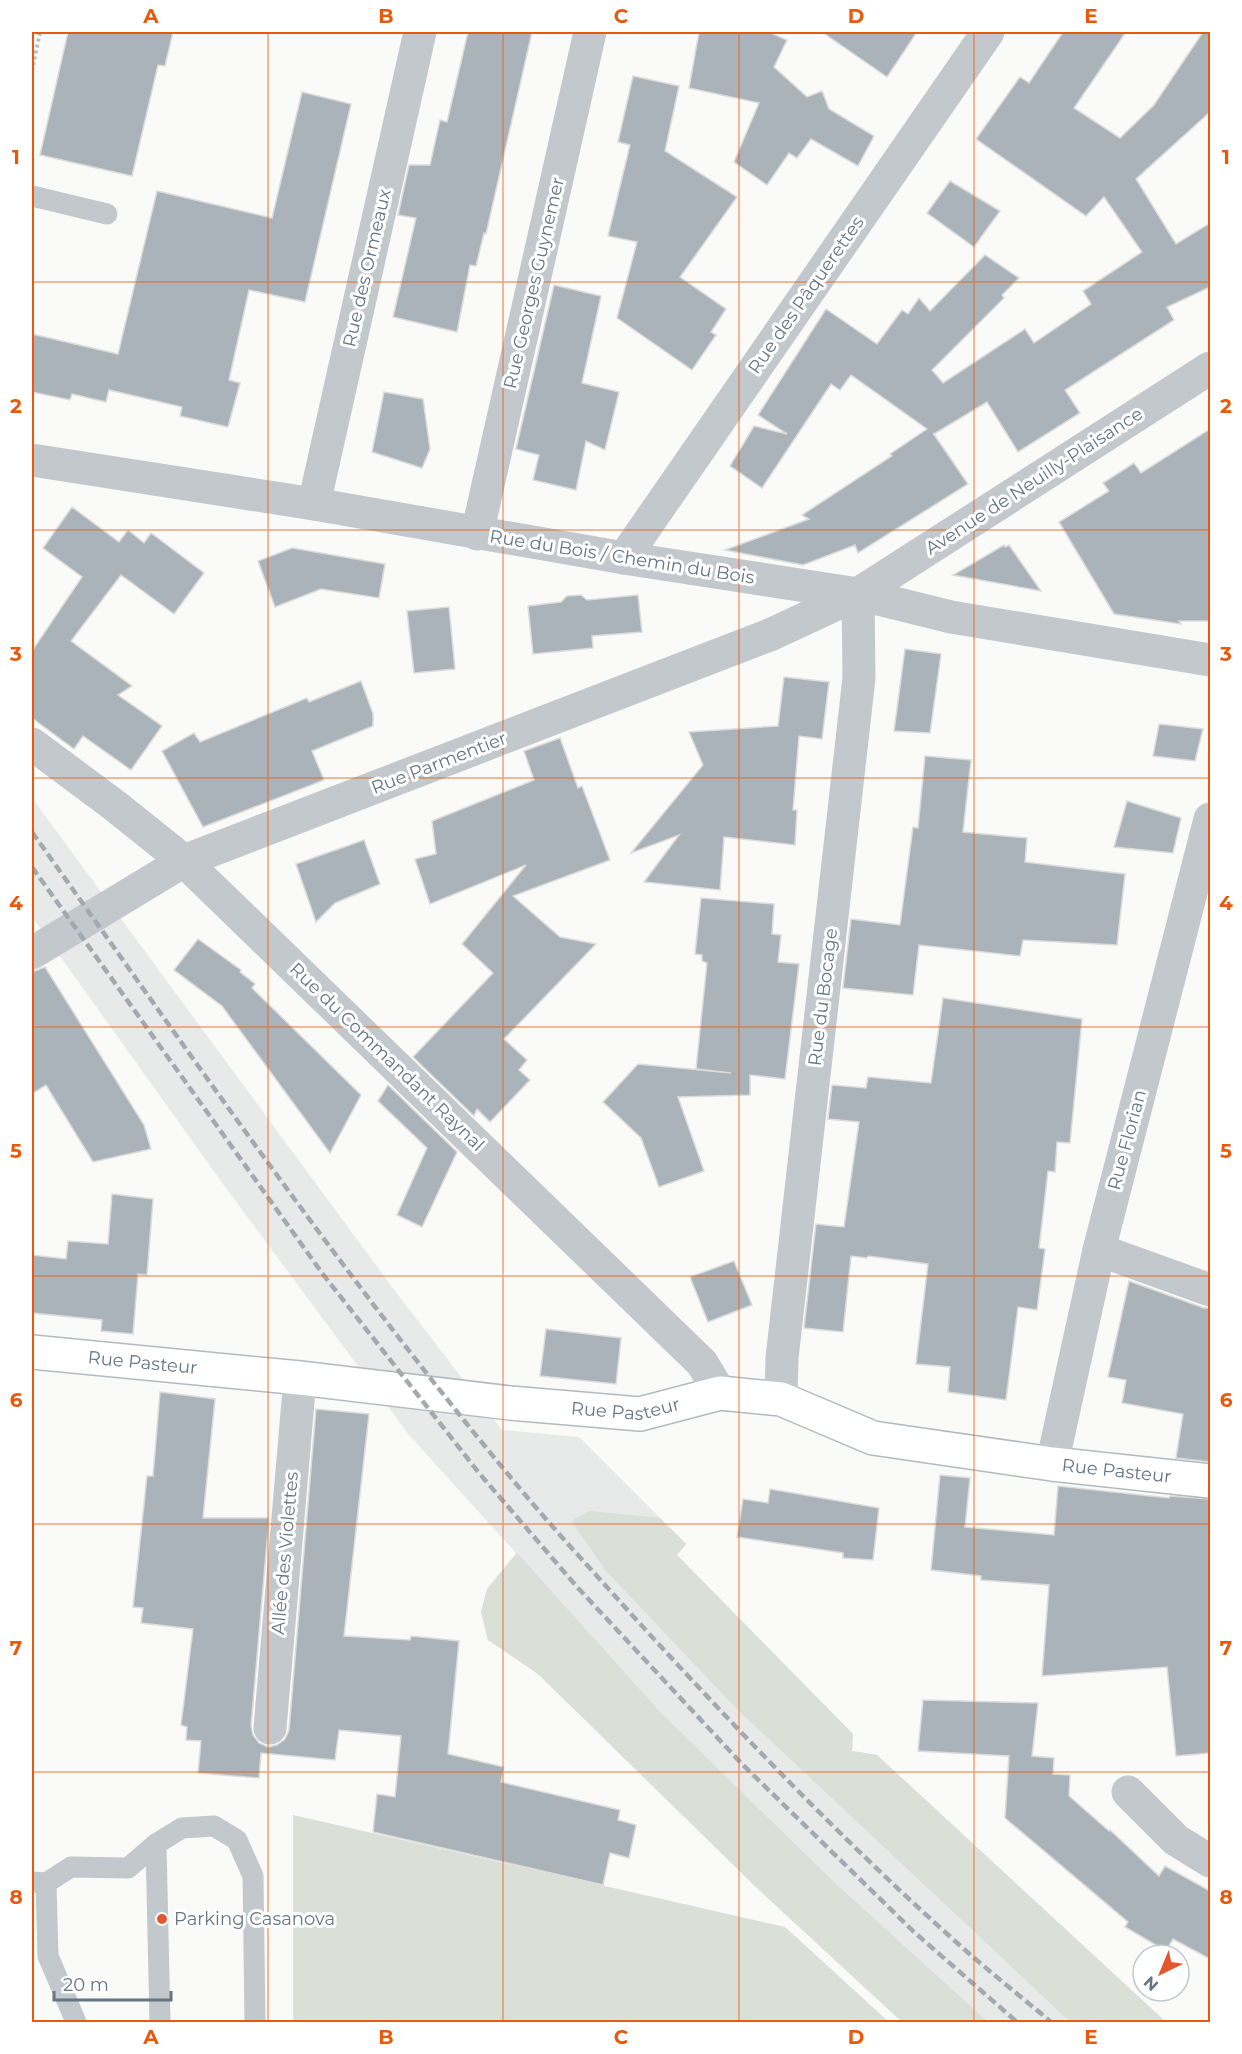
<svg xmlns="http://www.w3.org/2000/svg" width="1242" height="2054" font-family="Montserrat,sans-serif">
<style>
.built{fill:#e8e9e9}
.green{fill:#dadfd7}
.building{fill:#aab3b9;stroke:#dcdcda;stroke-width:1.5}
.lines{fill:none;stroke-linecap:round;stroke-linejoin:round}
.secondary-casing{stroke:#b3babf;stroke-width:36}
.path{stroke:#bbbfc2;stroke-width:4;stroke-dasharray:3 3;stroke-linecap:butt}
.lane{stroke:#c3c8cc;stroke-width:21}
.street{stroke:#c3c8cc;stroke-width:33}
.secondary{stroke:#fff;stroke-width:33}
.rail{stroke:#a2aab0;stroke-width:4.5;stroke-dasharray:9 4.5;stroke-linecap:butt}
.grid{fill:none;stroke:#e8590c;stroke-width:1.5;stroke-opacity:0.55}
.poi-dot{fill:#e4572e;stroke:#fff;stroke-width:2}
.labels{text-anchor:middle;stroke-width:6;stroke-linejoin:round;paint-order:stroke}
.street-label{font-size:18px;fill:#657683;stroke:#fff}
.poi-label{font-size:18px;fill:#657683;stroke:#fff;text-anchor:start}
.neatline{fill:none;stroke:#e8590c;stroke-width:2}
.grid-label{font-size:20px;text-anchor:middle;font-weight:bold;fill:#e8590c}
</style>
<rect width="100%" height="100%" fill="#fafaf8"/>
<polygon class="built" points="32,798 392,1287 502,1430 579,1437 686,1544 677,1555 853,1734 852,1751 877,1755 1166,2022 902,2022 758,1889 538,1674 488,1640 481,1612 487,1589 516,1553 409,1435 223,1184 32,917"/>
<g class="green">
<polygon points="590,1511 660,1518 686,1544 677,1555 853,1734 852,1751 877,1755 1166,2022 1071,2022 1064,2016 739,1711 607,1572 571,1521"/>
<polygon points="517,1553 661,1713 835,1883 988,2022 902,2022 758,1889 538,1674 488,1640 481,1612 487,1589"/>
<polygon points="293,1815 785,1927 889,2022 293,2022"/>
</g>
<g class="building">
<polygon points="68,32 173,32 165,66 158,65 132,176 40,155"/>
<polygon points="468,32 532,32 486,234 484,233 476,266 470,265 457,332 393,317 416,218 398,215 409,165 430,165 440,120 447,122"/>
<polygon points="699,32 769,32 787,40 774,67 807,97 822,91 829,109 874,136 858,166 811,139 797,158 789,153 767,185 734,162 759,103 689,88"/>
<polygon points="822,32 917,32 887,77"/>
<polygon points="1063,32 1126,32 1074,108 1120,138 1154,105 1203,32 1210,32 1210,112 1136,179 1176,244 1210,223 1210,287 1167,307 1174,320 1065,390 1080,413 1018,452 987,402 934,434 933,433 968,484 858,553 855,545 803,565 725,550 809,519 802,515 892,456 890,454 927,429 851,375 840,390 831,384 762,488 730,466 754,426 787,434 758,415 826,309 877,344 902,310 908,314 919,298 930,311 985,255 1019,278 1002,295 1004,298 932,370 943,383 1025,329 1034,343 1091,304 1083,291 1142,252 1104,197 1086,216 976,139 1020,77 1029,83"/>
<polygon points="633,76 679,86 665,151 737,197 680,277 726,309 711,332 716,335 692,370 617,318 637,242 608,236 630,145 618,142"/>
<polygon points="302,92 351,104 305,302 249,290 229,380 240,383 228,427 180,416 182,407 109,390 106,402 72,394 70,400 32,392 32,334 118,354 157,191 272,218"/>
<polygon points="950,181 1000,211 974,247 927,213"/>
<polygon points="554,285 601,296 582,383 619,392 605,450 586,441 576,490 533,480 539,455 516,449"/>
<polygon points="384,392 423,399 430,449 422,468 372,452"/>
<polygon points="1210,429 1210,621 1179,621 1181,624 1114,614 1059,522 1109,491 1103,483 1134,463 1141,473"/>
<polygon points="72,507 119,542 128,530 144,543 151,533 204,573 174,614 121,575 71,641 132,686 118,695 162,726 131,770 83,736 74,749 32,718 32,651 82,577 43,548"/>
<polygon points="1004,545 1005,547 1009,545 1041,591 953,575"/>
<polygon points="292,548 385,564 379,598 321,589 275,607 258,561"/>
<polygon points="581,595 587,600 638,595 642,632 592,636 593,648 533,654 528,606 561,602 567,596"/>
<polygon points="449,607 455,669 414,673 407,611"/>
<polygon points="905,649 941,654 930,733 894,731"/>
<polygon points="784,677 829,682 822,739 799,736 793,810 797,810 795,845 724,837 720,890 644,882 679,835 631,853 703,765 689,732 778,726"/>
<polygon points="361,681 373,714 373,726 312,751 324,780 203,827 162,751 194,733 200,742 307,698 309,702"/>
<polygon points="1159,724 1203,729 1195,761 1153,756"/>
<polygon points="560,738 578,788 582,786 610,860 513,896 560,937 596,944 504,1039 527,1060 519,1070 530,1080 490,1122 477,1109 474,1116 413,1057 493,973 462,944 526,865 430,904 415,859 436,854 432,821 534,780 524,751"/>
<polygon points="925,756 971,760 963,832 1027,838 1025,862 1125,874 1117,945 1023,940 1020,956 919,945 913,995 843,988 851,919 900,925 913,827 918,828"/>
<polygon points="1127,801 1181,818 1173,853 1114,847"/>
<polygon points="364,840 380,884 335,903 316,922 296,864"/>
<polygon points="701,898 774,904 772,934 781,935 778,962 799,964 785,1079 750,1075 750,1095 678,1097 704,1171 659,1187 641,1138 603,1102 638,1064 731,1073 696,1069 707,963 702,961 702,955 695,954"/>
<polygon points="198,939 241,970 240,972 255,984 252,988 361,1095 330,1153 222,1006 174,970"/>
<polygon points="45,967 144,1125 151,1149 93,1162 46,1085 32,1094 32,972"/>
<polygon points="943,998 1082,1019 1070,1143 1057,1142 1055,1172 1048,1171 1039,1248 1045,1249 1037,1310 1018,1307 1006,1400 948,1392 950,1367 916,1364 928,1264 868,1256 867,1258 851,1256 843,1332 804,1328 816,1224 844,1227 859,1122 828,1119 832,1085 866,1088 868,1077 931,1083"/>
<polygon points="388,1085 457,1152 422,1227 397,1215 427,1148 378,1101"/>
<polygon points="112,1194 153,1199 147,1275 138,1274 133,1334 101,1331 102,1320 32,1313 32,1255 66,1259 68,1241 108,1244"/>
<polygon points="734,1261 752,1305 708,1322 690,1277"/>
<polygon points="1129,1281 1204,1308 1210,1308 1210,1462 1176,1458 1183,1414 1122,1403 1126,1380 1108,1377"/>
<polygon points="546,1329 621,1338 616,1384 540,1376"/>
<polygon points="160,1392 215,1399 203,1518 269,1518 251,1726 253,1735 259,1743 268,1747 277,1745 285,1739 289,1730 316,1409 369,1414 344,1636 410,1640 411,1636 459,1641 448,1754 504,1767 501,1782 620,1810 618,1820 636,1825 629,1858 610,1853 603,1885 373,1832 377,1794 395,1797 401,1736 339,1730 335,1760 261,1753 259,1778 198,1773 201,1741 186,1740 187,1727 181,1725 193,1629 141,1623 143,1608 133,1607 147,1476 153,1476"/>
<polygon points="940,1475 970,1478 965,1527 1054,1535 1058,1486 1169,1498 1170,1496 1210,1499 1210,1753 1176,1756 1167,1667 1042,1676 1049,1585 981,1580 981,1576 931,1570"/>
<polygon points="770,1489 879,1508 873,1560 843,1558 843,1553 737,1537 743,1499 768,1503"/>
<polygon points="923,1700 1038,1703 1032,1756 1054,1758 1053,1774 1070,1775 1069,1796 1109,1831 1110,1830 1159,1876 1165,1866 1210,1891 1210,1959 1173,1939 1166,1951 1125,1927 1128,1922 1005,1818 1009,1756 918,1751"/>
</g>
<g class="lines">
<defs>
<g id="secondary">
<path id="s1" d="M32 1352 300 1378 510 1403 640 1414 720 1393 781 1399 873 1438 1052 1464 1210 1481"/>
</g>
</defs>
<use href="#secondary" class="secondary-casing"/>
<polyline class="path" points="32,71 40,32"/>
<g class="lane">
<polyline points="32,196 107,214"/>
<polyline points="156,1844 160,2022"/>
<polyline points="32,1882 46,1883 71,1867 128,1868 156,1844 182,1828 214,1826 237,1840 253,1876 255,2022"/>
<polyline points="46,1883 48,1956 76,2022"/>
</g>
<g class="street">
<polyline points="32,460 314,504 624,558 858,594 951,617 1210,660"/>
<polyline points="314,504 420,32"/>
<polyline points="477,534 590,32"/>
<polyline points="624,558 988,32"/>
<polyline points="32,744 114,805 184,861 702,1363 720,1393"/>
<polyline points="32,953 184,861 772,634 858,594 1210,368"/>
<polyline points="1099,1250 1210,1290"/>
<polyline points="781,1399 782,1358 859,678 858,594"/>
<polyline points="1052,1464 1099,1250 1210,819"/>
<polyline points="270,1728 300,1378"/>
<polyline points="1128,1792 1176,1840 1210,1861"/>
</g>
<use href="#secondary" class="secondary"/>
<g class="rail">
<path d="M32 832C186 1048 337 1268 507 1473 547 1522 590 1568 632 1615 735 1728 841 1839 955 1941 986 1969 1019 1995 1051 2022"/>
<polyline points="32,867 322,1273 479,1473 578,1588 741,1763 913,1931 1017,2022"/>
</g>
</g>
<path class="grid" d="M268 32V2022M503 32V2022M739 32V2022M974 32V2022M32 282H1210M32 530H1210M32 778H1210M32 1027H1210M32 1276H1210M32 1524H1210M32 1772H1210"/>
<circle class="poi-dot" cx="162" cy="1919" r="6"/>
<g class="labels">
<g class="street-label">
<text transform="translate(367 268) rotate(-77)" y="6">Rue des Ormeaux</text>
<text transform="translate(534 283) rotate(-77)" y="6">Rue Georges Guynemer</text>
<text transform="translate(806 295) rotate(-55)" y="6">Rue des Pâquerettes</text>
<text transform="translate(1034 481) rotate(-33)" y="6">Avenue de Neuilly-Plaisance</text>
<text transform="translate(622 557) rotate(9)" y="6">Rue du Bois / Chemin du Bois</text>
<text transform="translate(439 763) rotate(-21)" y="6">Rue Parmentier</text>
<text transform="translate(823 997) rotate(-83)" y="6">Rue du Bocage</text>
<text transform="translate(387 1057) rotate(44)" y="6">Rue du Commandant Raynal</text>
<text transform="translate(1127 1140) rotate(-75)" y="6">Rue Florian</text>
<text dy="6" stroke="none"><textPath href="#s1" startOffset="111">Rue Pasteur</textPath></text>
<text dy="6" stroke="none"><textPath href="#s1" startOffset="597">Rue Pasteur</textPath></text>
<text dy="6" stroke="none"><textPath href="#s1" startOffset="1101">Rue Pasteur</textPath></text>
<text transform="translate(285 1553) rotate(-85)" y="6">Allée des Violettes</text>
</g>
<g class="poi-label">
<text x="174" y="1925">Parking Casanova</text>
</g>
</g>
<rect width="1242" height="2054" fill="none" stroke="#ffffff" stroke-width="66"/>
<g transform="translate(1161 1973) rotate(223)"><circle r="28" fill="#ffffff" stroke="#c1c8cd" stroke-width="1.5"/>
<path d="M0-4.5L10 22L0 15L-10 22Z" fill="#e4572e"/>
<text y="-9" font-size="16" font-weight="bold" text-anchor="middle" fill="#657683">N</text>
</g>
<path d="M54 1991v9h117v-9" fill="none" stroke="#657683" stroke-width="3"/>
<text x="63" y="1991" font-size="18" fill="#657683" stroke="#ffffff" stroke-width="4.5" paint-order="stroke">20 m</text>
<rect x="33" y="33" width="1176" height="1988" class="neatline"/>
<g class="grid-label">
<text x="151" y="23">A</text>
<text x="386" y="23">B</text>
<text x="621" y="23">C</text>
<text x="856" y="23">D</text>
<text x="1091" y="23">E</text>
<text x="16" y="164">1</text>
<text x="1226" y="164">1</text>
<text x="16" y="413">2</text>
<text x="1226" y="413">2</text>
<text x="16" y="661">3</text>
<text x="1226" y="661">3</text>
<text x="16" y="910">4</text>
<text x="1226" y="910">4</text>
<text x="16" y="1158">5</text>
<text x="1226" y="1158">5</text>
<text x="16" y="1407">6</text>
<text x="1226" y="1407">6</text>
<text x="16" y="1655">7</text>
<text x="1226" y="1655">7</text>
<text x="16" y="1904">8</text>
<text x="1226" y="1904">8</text>
<text x="151" y="2044">A</text>
<text x="386" y="2044">B</text>
<text x="621" y="2044">C</text>
<text x="856" y="2044">D</text>
<text x="1091" y="2044">E</text>
</g>
</svg>
